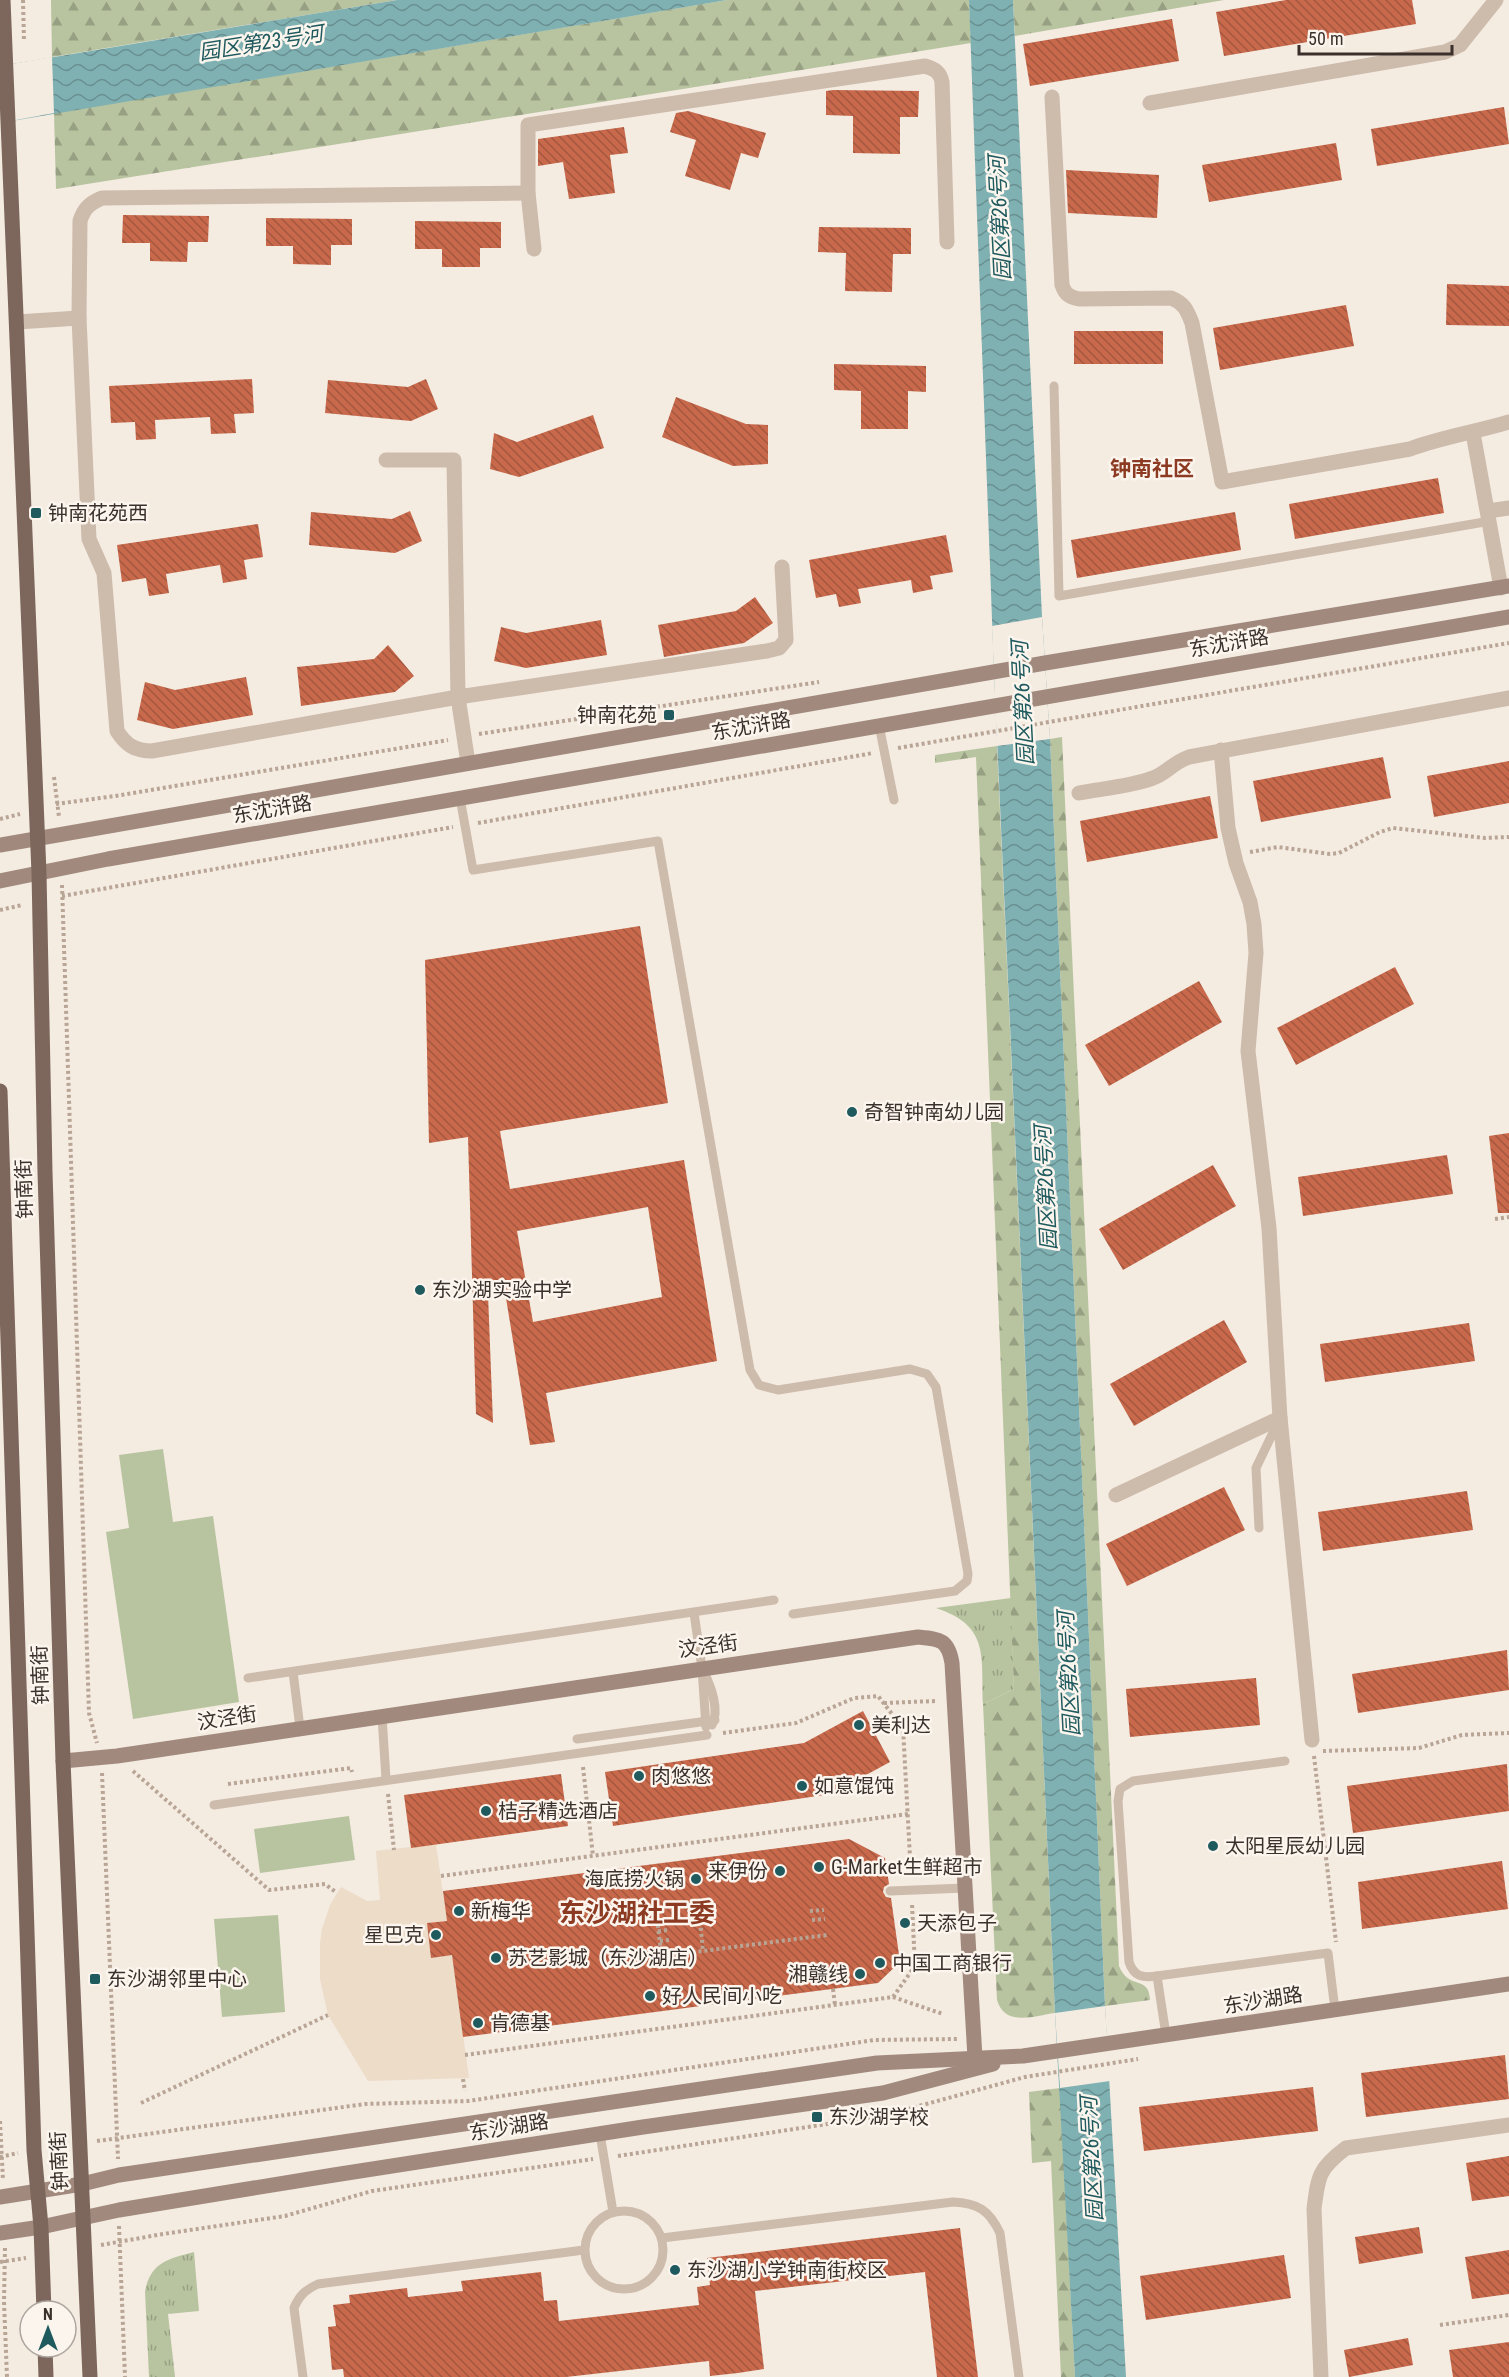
<svg xmlns="http://www.w3.org/2000/svg" width="1509" height="2377" font-family="'Roboto Condensed','Noto Sans SC',sans-serif">
<style>
.grass{fill:url(#grass-tufts)}
.forest{fill:url(#forest-firs)}
.garden{fill:#b8c4a0}
.plaza{fill:#ecdcc8}
.water{fill:url(#water-waves)}
.pier{fill:#f4ebe1}
.building{fill:url(#building-back-hatch);fill-rule:evenodd}
.lines{fill:none;stroke-linecap:round;stroke-linejoin:round}
.path{stroke:#b9a596;stroke-width:4;stroke-dasharray:3 3;stroke-linecap:butt}
.lane{stroke:#cdbbac;stroke-width:9}
.street{stroke:#cdbbac;stroke-width:15}
.secondary{stroke:#a18a7d;stroke-width:15}
.primary{stroke:#7d675c;stroke-width:15}
.poi-dot{fill:#1f5a5e;stroke:#fbf5ee;stroke-width:2}
.labels{text-anchor:middle;stroke-width:5;stroke-linejoin:round;paint-order:stroke}
.poi-label{font-size:20px;fill:#3b302b;stroke:#fbf5ee;text-anchor:start}
.street-label{font-size:20px;fill:#3b302b;stroke:#fbf5ee}
.water-label{font-size:21px;font-style:italic;fill:#1f5a5e;stroke:#fbf5ee}
.neighbourhood-label{font-size:21px;font-weight:bold;fill:#8c3b22;stroke:#fbf5ee}
.district-label{font-size:26px;font-weight:bold;fill:#8c3b22;stroke:#fbf5ee}
</style>
<defs>
<pattern id="grass-tufts" width="24" height="20" patternUnits="userSpaceOnUse" patternTransform="scale(1.5)"><rect width="24" height="20" fill="#b8c4a0"/><path d="M3 7l-1-3M5 7V3M7 7l1-3M15 17l-1-3M17 17v-4M19 17l1-3" fill="none" stroke="#97a083"/></pattern>
<pattern id="forest-firs" width="22" height="20" patternUnits="userSpaceOnUse" patternTransform="scale(1.5)"><rect width="22" height="20" fill="#b8c4a0"/><path d="M5 1l3.5 6h-7zM16 11l3.5 6h-7z" fill="#97a083"/></pattern>
<pattern id="water-waves" width="16" height="10" patternUnits="userSpaceOnUse" patternTransform="scale(1.5)"><rect width="16" height="10" fill="#7fb0b2"/><path d="M0 5q4-4 8 0t8 0" fill="none" stroke="#699091"/></pattern>
<pattern id="building-back-hatch" width="6" height="6" patternUnits="userSpaceOnUse" patternTransform="scale(1.5)"><rect width="6" height="6" fill="#c8694b"/><path d="M-1 5l2 2M0 0l6 6M5-1l2 2" fill="none" stroke="#a4573f"/></pattern>
</defs>
<rect width="100%" height="100%" fill="#f4ebe1"/>
<g class="grass">
<path d="M1011 1598 1014 1689 983 1704C981 1656 990 1626 936 1608Z"/>
<path d="M194 2252 199 2311 168 2314 175 2377H149L145 2291C151 2262 168 2259 194 2252Z"/>
</g>
<g class="forest">
<polygon points="51,0 397,0 52,57"/>
<polygon points="727,0 969,0 971,43 56,189 54,113"/>
<polygon points="1013,0 1224,0 1015,36"/>
<path d="M1062 737 1119 1966C1129 1991 1149 1974 1150 2000L1105 2006 1050 739Z"/>
<path d="M997 746 1055 2013C1033 2016 1005 2027 997 2000L983 1704 1014 1689 976 757 935 763V755Z"/>
<polygon points="1060,2088 1075,2377 1061,2377 1051,2161 1032,2163 1029,2092"/>
</g>
<g class="garden">
<polygon points="163,1449 173,1522 213,1516 239,1702 133,1719 106,1532 129,1528 119,1455"/>
<polygon points="349,1816 355,1860 260,1873 254,1829"/>
<polygon points="278,1915 285,2012 222,2017 214,1919"/>
</g>
<polygon class="plaza" points="436,1844 447,1921 427,1923 452,1955 469,2078 368,2081 328,2015 320,1979 320,1943 322,1929 330,1905 341,1887 367,1901 380,1900 376,1851"/>
<g class="water">
<polygon points="397,0 727,0 0,123 0,66"/>
<polygon points="969,0 1013,0 1042,617 1050,739 1105,2006 1126,2377 1075,2377 1055,2013 994,673"/>
</g>
<g class="pier">
<polygon points="52,57 54,113 0,123 0,66"/>
<polygon points="1042,617 1050,739 997,746 992,626"/>
<polygon points="1105,2006 1110,2081 1060,2088 1055,2013"/>
</g>
<g class="building">
<polygon points="1286,0 1412,0 1416,24 1224,56 1216,12"/>
<polygon points="1172,19 1179,61 1030,86 1023,44"/>
<polygon points="833,90 919,91 918,117 900,117 900,154 853,153 853,116 826,115 826,91"/>
<polygon points="1504,107 1509,144 1377,166 1371,129"/>
<polygon points="688,111 766,133 758,158 741,153 730,190 685,176 696,140 670,132 676,113"/>
<polygon points="624,127 628,153 610,155 615,193 569,199 563,162 538,166 538,139"/>
<polygon points="1336,143 1342,180 1209,202 1202,165"/>
<polygon points="1066,170 1159,175 1157,218 1068,213"/>
<polygon points="123,215 209,216 208,242 188,242 187,262 150,261 150,243 122,243"/>
<polygon points="266,218 352,219 352,245 331,245 331,265 293,264 293,246 266,246"/>
<polygon points="415,221 501,222 501,248 480,248 480,267 442,267 442,249 415,249"/>
<polygon points="819,227 911,228 911,254 893,254 892,292 845,291 846,253 818,252"/>
<polygon points="1447,284 1509,286 1509,326 1446,325"/>
<polygon points="1346,305 1354,346 1220,370 1213,328"/>
<rect x="1074" y="331" width="89" height="33"/>
<polygon points="834,364 926,366 926,392 908,391 908,429 861,429 861,391 834,390"/>
<polygon points="252,379 254,413 234,414 236,433 211,434 210,417 155,420 156,439 136,440 135,422 111,423 109,386"/>
<polygon points="426,379 438,409 411,421 325,413 328,380 408,387"/>
<polygon points="676,397 746,424 768,425 768,464 733,466 662,437"/>
<polygon points="593,415 604,448 519,477 490,469 494,433 517,442"/>
<polygon points="1438,478 1444,513 1295,539 1289,504"/>
<polygon points="410,511 422,541 395,553 309,545 311,512 392,519"/>
<polygon points="1235,512 1241,550 1077,578 1071,540"/>
<polygon points="258,524 263,557 244,560 247,579 223,583 220,565 166,574 169,593 149,596 146,578 122,582 117,545"/>
<polygon points="946,535 953,572 930,576 933,589 913,593 911,580 858,589 861,603 839,607 836,594 816,598 809,560"/>
<polygon points="755,597 773,623 744,643 664,657 658,625 736,611"/>
<polygon points="601,620 607,655 526,668 494,661 501,627 526,633"/>
<polygon points="388,645 414,676 395,692 301,706 297,667 374,659"/>
<polygon points="246,677 253,715 173,729 137,720 145,682 175,690"/>
<polygon points="1383,757 1391,798 1261,822 1253,781"/>
<polygon points="1509,761 1509,803 1434,817 1427,776"/>
<polygon points="1210,796 1218,838 1087,862 1080,821"/>
<path d="M640 926 668 1103 500 1131 510 1189 684 1160 717 1361 546 1393 555 1442 530 1445 505 1292 488 1294 493 1423 476 1414 468 1137 429 1143 425 960ZM648 1207 662 1297 533 1322 517 1231Z"/>
<polygon points="1395,967 1414,1004 1296,1065 1277,1028"/>
<polygon points="1199,981 1222,1022 1109,1086 1085,1045"/>
<polygon points="1509,1133 1509,1213 1498,1213 1489,1136"/>
<polygon points="1447,1155 1453,1194 1303,1216 1298,1177"/>
<polygon points="1213,1165 1236,1206 1123,1270 1099,1229"/>
<polygon points="1224,1320 1247,1362 1134,1426 1110,1384"/>
<polygon points="1469,1323 1475,1361 1325,1382 1320,1344"/>
<polygon points="1224,1487 1245,1530 1127,1586 1106,1544"/>
<polygon points="1467,1491 1473,1530 1323,1551 1318,1512"/>
<polygon points="1507,1650 1509,1690 1358,1713 1352,1674"/>
<polygon points="1256,1678 1260,1725 1130,1737 1126,1689"/>
<polygon points="863,1711 890,1762 831,1794 613,1826 605,1772 804,1743"/>
<polygon points="1507,1764 1509,1811 1353,1833 1347,1786"/>
<polygon points="561,1774 568,1826 411,1848 404,1795"/>
<polygon points="849,1839 885,1858 889,1884 884,1887 883,1892 886,1897 891,1898 900,1962 878,1983 463,2037 452,1955 431,1958 427,1923 447,1921 443,1891"/>
<polygon points="1502,1861 1508,1909 1362,1929 1358,1882"/>
<polygon points="1505,2055 1509,2099 1366,2117 1361,2073"/>
<polygon points="1313,2087 1318,2131 1144,2151 1139,2107"/>
<polygon points="1509,2156 1509,2196 1472,2201 1466,2163"/>
<polygon points="1419,2227 1423,2253 1359,2264 1355,2237"/>
<polygon points="960,2228 978,2377 937,2377 925,2272 755,2291 764,2369 738,2373 710,2376 709,2361 566,2377 344,2377 343,2369 332,2370 328,2327 336,2326 333,2305 350,2303 349,2295 407,2288 408,2297 463,2291 461,2281 541,2272 544,2301 557,2300 559,2321 699,2305 697,2287 710,2285 707,2258"/>
<polygon points="1509,2250 1509,2294 1472,2299 1465,2257"/>
<polygon points="1284,2255 1291,2298 1146,2320 1140,2276"/>
<polygon points="1408,2338 1413,2365 1349,2377 1344,2350"/>
<polygon points="1509,2342 1509,2377 1453,2377 1449,2350"/>
</g>
<g class="lines">
<g class="path">
<polyline points="23,0 24,41"/>
<polyline points="479,734 819,682"/>
<polyline points="898,748 1509,643"/>
<polyline points="54,777 59,817"/>
<polyline points="56,804 115,796 448,740"/>
<polyline points="0,819 20,814"/>
<polyline points="478,823 873,753"/>
<polyline points="1250,852 1278,847 1330,854 1339,853 1380,832 1393,828 1485,838 1509,837"/>
<polyline points="62,885 89,1713 97,1743"/>
<polyline points="62,896 453,827"/>
<polyline points="0,910 22,905"/>
<polyline points="1495,1219 1509,1217"/>
<polyline points="884,1703 936,1701"/>
<polyline points="723,1733 796,1723 854,1698 878,1696 903,1728 911,1876"/>
<polyline points="1323,1751 1419,1748 1462,1735 1509,1733"/>
<polyline points="1314,1756 1336,1942"/>
<polyline points="583,1767 593,1856"/>
<polyline points="133,1771 269,1890 325,1884 337,1893"/>
<polyline points="102,1773 118,2159"/>
<polyline points="228,1784 351,1768 352,1772"/>
<polyline points="388,1794 394,1850"/>
<polyline points="441,1876 908,1814"/>
<polyline points="699,1910 703,1951"/>
<polyline points="810,1911 824,1910"/>
<polyline points="657,1919 661,1952"/>
<polyline points="812,1920 825,1919"/>
<polyline points="658,1931 668,1930"/>
<polyline points="660,1941 669,1940"/>
<polyline points="633,1960 827,1935"/>
<polyline points="833,1989 835,2005"/>
<polyline points="893,1997 943,2014"/>
<polyline points="465,2055 893,1997 915,1966 912,1904"/>
<polyline points="463,2079 465,2091"/>
<polyline points="141,2103 328,2015"/>
<polyline points="0,2121 3,2180"/>
<polyline points="97,2141 365,2104 468,2101 874,2040 958,2039"/>
<polyline points="618,2156 886,2115 1025,2077 1138,2059"/>
<polyline points="0,2157 18,2153"/>
<polyline points="119,2226 125,2377"/>
<polyline points="101,2245 163,2234 285,2216 372,2191 593,2159"/>
<polyline points="5,2248 4,2302 7,2377"/>
<polyline points="0,2262 26,2258"/>
<polyline points="1440,2325 1509,2315"/>
</g>
<g class="lane">
<polyline points="1054,386 1059,596 1490,521"/>
<polyline points="879,725 894,800"/>
<polyline points="460,798 473,870 658,841 750,1370 759,1385 778,1390 910,1369 927,1374 936,1387 968,1574 967,1581 955,1591 793,1614"/>
<polyline points="1259,1528 1256,1468 1279,1420"/>
<polyline points="694,1613 702,1668 706,1727"/>
<polyline points="293,1672 300,1728"/>
<path d="M704 1672C711 1687 720 1709 712 1725"/>
<polyline points="248,1678 774,1600"/>
<polyline points="382,1716 386,1779"/>
<polyline points="577,1739 715,1720"/>
<polyline points="214,1805 707,1735"/>
<polyline points="890,1891 965,1888"/>
<polyline points="1157,1976 1328,1953 1335,2010"/>
<path d="M1166 2035 1157 1976C1143 1978 1134 1977 1129 1962L1118 1801 1120 1789 1133 1781 1285 1761"/>
<polyline points="600,2134 613,2212"/>
<circle cx="624" cy="2250" r="39"/>
<path d="M662 2238 953 2202C978 2203 989 2210 1000 2233L1019 2377"/>
<path d="M303 2377 294 2308C299 2296 305 2290 318 2284L584 2250"/>
</g>
<g class="street">
<path d="M1052 97 1062 285C1065 294 1069 297 1079 299L1171 298C1184 303 1187 310 1192 323L1222 482 1410 449C1442 437 1476 432 1509 422"/>
<polyline points="1150,103 1445,52 1460,45 1496,0"/>
<path d="M528 193 102 198C90 203 84 208 80 221L79 318 89 539 104 573 117 731C126 745 135 751 152 751L458 697 767 651 779 648 786 640 782 567"/>
<path d="M534 249 528 193V125L925 66C935 69 940 72 942 82L947 242"/>
<polyline points="17,322 79,318"/>
<polyline points="1473,433 1501,588"/>
<polyline points="386,460 454,460 458,697 468,763"/>
<polyline points="1488,511 1509,508"/>
<polyline points="1221,750 1228,828 1236,863 1250,902 1254,924 1256,953 1248,1051 1269,1228 1280,1418 1312,1740"/>
<path d="M1079 793C1100 789 1133 786 1153 778 1167 773 1172 763 1189 757L1509 698"/>
<polyline points="1116,1495 1280,1418"/>
<path d="M1321 2377 1314 2209C1318 2176 1319 2168 1346 2148L1509 2125"/>
</g>
<g class="secondary">
<polyline points="0,845 1045,663 1509,586"/>
<polyline points="0,881 108,859 1509,617"/>
<path d="M63 1761 117 1756 918 1637C939 1639 948 1639 952 1663L975 2058"/>
<polyline points="0,2197 82,2184 119,2175 877,2063 1023,2056 1509,1984"/>
<polyline points="0,2233 41,2227 119,2210 334,2175 643,2127 883,2093 993,2064"/>
</g>
<g class="primary">
<polyline points="3,0 39,873 45,1172 63,1761 90,2377"/>
<polyline points="0,1091 34,2150 41,2227 44,2311"/>
<polyline points="45,2347 46,2377"/>
</g>
</g>
<g class="poi-dot">
<rect x="30" y="507" width="12" height="12" rx="3"/>
<rect x="663" y="709" width="12" height="12" rx="3"/>
<circle cx="852" cy="1112" r="6"/>
<circle cx="420" cy="1290" r="6"/>
<circle cx="859" cy="1725" r="6"/>
<circle cx="639" cy="1776" r="6"/>
<circle cx="802" cy="1786" r="6"/>
<circle cx="486" cy="1811" r="6"/>
<circle cx="1213" cy="1846" r="6"/>
<circle cx="819" cy="1867" r="6"/>
<circle cx="780" cy="1871" r="6"/>
<circle cx="696" cy="1879" r="6"/>
<circle cx="459" cy="1911" r="6"/>
<circle cx="905" cy="1923" r="6"/>
<circle cx="436" cy="1935" r="6"/>
<circle cx="496" cy="1958" r="6"/>
<circle cx="880" cy="1963" r="6"/>
<circle cx="860" cy="1974" r="6"/>
<rect x="89" y="1973" width="12" height="12" rx="3"/>
<circle cx="650" cy="1996" r="6"/>
<circle cx="478" cy="2023" r="6"/>
<rect x="811" y="2111" width="12" height="12" rx="3"/>
<circle cx="675" cy="2270" r="6"/>
</g>
<g class="labels">
<g class="poi-label">
<text x="48" y="520">钟南花苑西</text>
<text x="657" y="722" text-anchor="end">钟南花苑</text>
<text x="864" y="1119">奇智钟南幼儿园</text>
<text x="432" y="1297">东沙湖实验中学</text>
<text x="871" y="1732">美利达</text>
<text x="651" y="1783">肉悠悠</text>
<text x="814" y="1793">如意馄饨</text>
<text x="498" y="1818">桔子精选酒店</text>
<text x="1225" y="1853">太阳星辰幼儿园</text>
<text x="831" y="1874">G-Market生鲜超市</text>
<text x="768" y="1878" text-anchor="end">来伊份</text>
<text x="684" y="1886" text-anchor="end">海底捞火锅</text>
<text x="471" y="1918">新梅华</text>
<text x="917" y="1930">天添包子</text>
<text x="424" y="1942" text-anchor="end">星巴克</text>
<text x="508" y="1965">苏艺影城（东沙湖店）</text>
<text x="892" y="1970">中国工商银行</text>
<text x="848" y="1981" text-anchor="end">湘赣线</text>
<text x="107" y="1986">东沙湖邻里中心</text>
<text x="662" y="2003">好人民间小吃</text>
<text x="490" y="2030">肯德基</text>
<text x="829" y="2124">东沙湖学校</text>
<text x="687" y="2277">东沙湖小学钟南街校区</text>
</g>
<g class="street-label">
<text transform="translate(1229 643) rotate(-10)" y="7">东沈浒路</text>
<text transform="translate(751 726) rotate(-10)" y="7">东沈浒路</text>
<text transform="translate(272 809) rotate(-10)" y="7">东沈浒路</text>
<text transform="translate(24 1189) rotate(-92)" y="7">钟南街</text>
<text transform="translate(708 1646) rotate(-8)" y="7">汶泾街</text>
<text transform="translate(40 1675) rotate(-92)" y="7">钟南街</text>
<text transform="translate(227 1718) rotate(-9)" y="7">汶泾街</text>
<text transform="translate(1263 2000) rotate(-9)" y="7">东沙湖路</text>
<text transform="translate(509 2127) rotate(-9)" y="7">东沙湖路</text>
<text transform="translate(59 2161) rotate(-93)" y="7">钟南街</text>
</g>
<g class="water-label">
<text transform="translate(261 43) rotate(-9)" y="7">园区第23号河</text>
<text transform="translate(1000 218) rotate(-93)" y="7">园区第26号河</text>
<text transform="translate(1023 703) rotate(-93)" y="7">园区第26号河</text>
<text transform="translate(1046 1188) rotate(-93)" y="7">园区第26号河</text>
<text transform="translate(1069 1674) rotate(-93)" y="7">园区第26号河</text>
<text transform="translate(1092 2159) rotate(-93)" y="7">园区第26号河</text>
</g>
<g class="neighbourhood-label">
<text x="1152" y="476">钟南社区</text>
</g>
<g class="district-label">
<text x="637" y="1922">东沙湖社工委</text>
</g>
</g>
<g transform="translate(48 2329)"><circle r="28" fill="#fbf5ee" stroke="#aea6a0" stroke-width="1.5"/>
<path d="M0-4.5L10 22L0 15L-10 22Z" fill="#1f5a5e"/>
<text y="-9" font-size="16" font-weight="bold" text-anchor="middle" fill="#3b302b">N</text>
</g>
<path d="M1299 45v9h153v-9" fill="none" stroke="#3b302b" stroke-width="3"/>
<text x="1308" y="45" font-size="18" fill="#3b302b" stroke="#fbf5ee" stroke-width="4.5" paint-order="stroke">50 m</text>
</svg>
